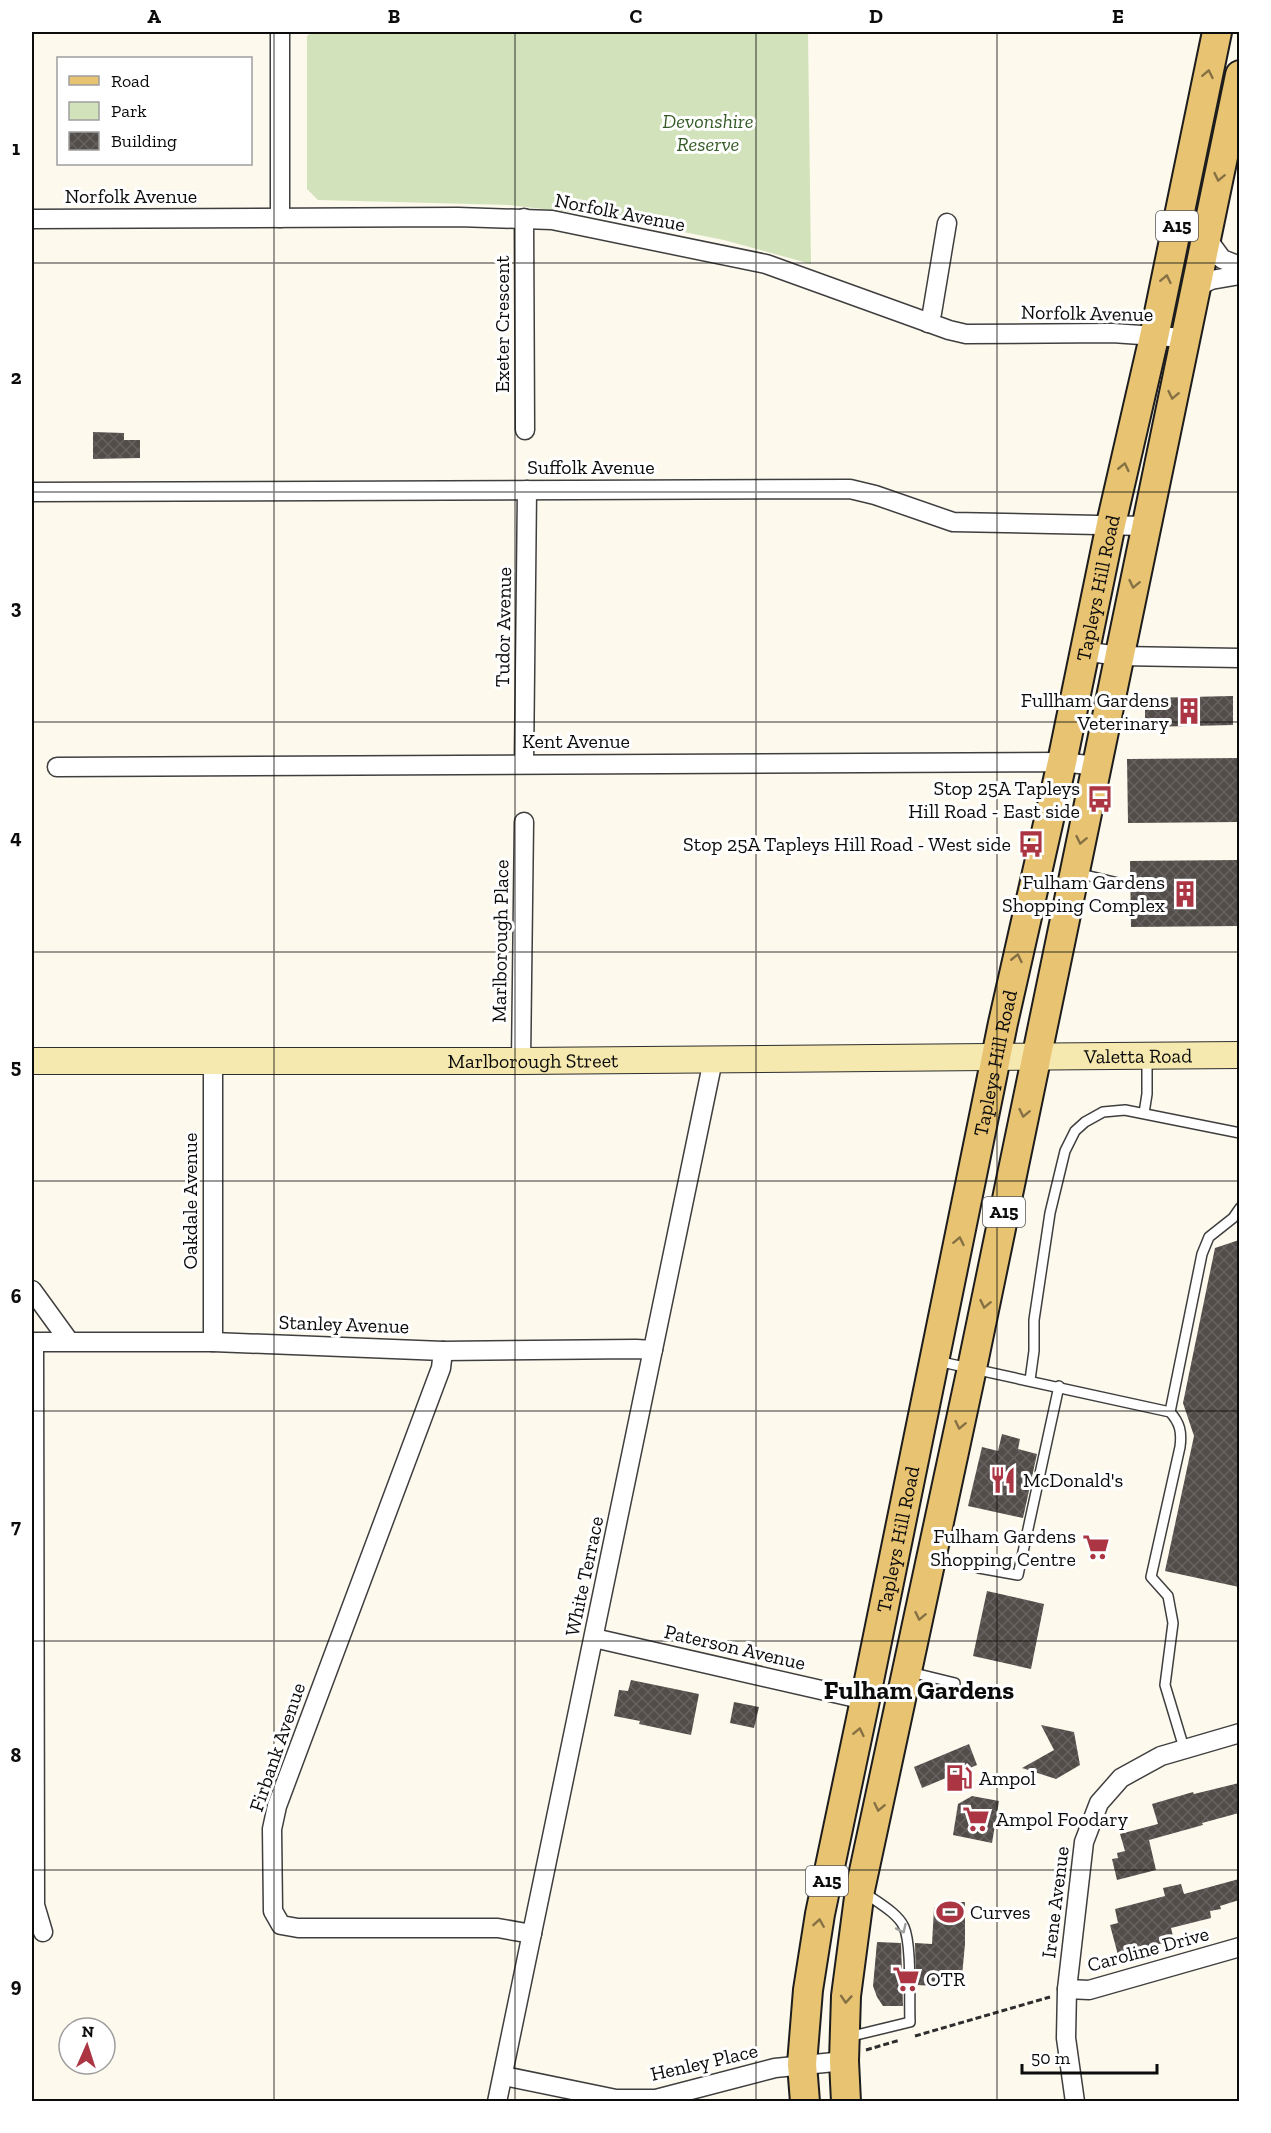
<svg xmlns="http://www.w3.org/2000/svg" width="1271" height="2133" font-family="'Zilla Slab',serif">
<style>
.park{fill:#d2e3bb}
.building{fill:url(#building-cross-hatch)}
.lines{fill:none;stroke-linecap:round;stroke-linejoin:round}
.lane-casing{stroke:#3f3f3f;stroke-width:12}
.street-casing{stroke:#3f3f3f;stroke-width:21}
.secondary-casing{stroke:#2e2e2e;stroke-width:28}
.primary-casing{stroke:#1d1d1d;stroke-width:32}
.path{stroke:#2e2e2e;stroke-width:3;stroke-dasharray:6 3;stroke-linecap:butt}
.lane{stroke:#fff;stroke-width:9}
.street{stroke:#fff;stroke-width:18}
.secondary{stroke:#f5e9b0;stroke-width:26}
.primary{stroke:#e8c372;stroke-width:28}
.oneway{stroke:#857144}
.oneway2{stroke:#9e9e9e}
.grid{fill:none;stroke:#0c0c0c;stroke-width:1.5;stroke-opacity:0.55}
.labels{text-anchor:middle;stroke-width:6;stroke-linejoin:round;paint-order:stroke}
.shield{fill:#fff;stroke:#555;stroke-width:1.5}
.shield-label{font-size:18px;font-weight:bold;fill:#0c0c0c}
.park-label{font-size:20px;font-style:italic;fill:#345b25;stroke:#fff}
.street-label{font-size:20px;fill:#0c0c0c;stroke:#fff}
.poi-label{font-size:20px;fill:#0c0c0c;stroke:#fff;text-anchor:end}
.district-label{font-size:26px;font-weight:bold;fill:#0c0c0c;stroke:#fff}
.neatline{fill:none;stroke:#0c0c0c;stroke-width:2}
.grid-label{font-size:20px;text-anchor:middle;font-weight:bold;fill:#0c0c0c}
</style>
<defs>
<pattern id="building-cross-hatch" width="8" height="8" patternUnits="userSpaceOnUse" patternTransform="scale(1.5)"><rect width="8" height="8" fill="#534d4a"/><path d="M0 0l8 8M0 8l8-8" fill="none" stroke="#676260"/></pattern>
</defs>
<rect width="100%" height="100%" fill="#fdf9ed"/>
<polygon class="park" points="312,32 808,32 811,264 724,240 602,216 509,205 318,200 307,189 307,36"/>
<g class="building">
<polygon points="93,432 124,433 124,440 140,440 140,458 93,459"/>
<polygon points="1233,696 1233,725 1145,727 1145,698"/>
<polygon points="1239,758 1239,822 1128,823 1127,759"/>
<polygon points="1239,860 1239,926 1131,927 1130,861"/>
<polygon points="1239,1240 1239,1587 1165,1571 1194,1436 1183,1403 1215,1248"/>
<polygon points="1002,1434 1020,1439 1018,1449 1037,1454 1023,1518 968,1506 982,1447 998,1451"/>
<polygon points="987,1591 1044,1604 1031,1669 973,1656"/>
<polygon points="631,1680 699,1694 691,1735 639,1724 640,1721 614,1716 619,1690 628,1691"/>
<polygon points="734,1702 759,1707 754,1728 730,1723"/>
<polygon points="1041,1725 1074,1732 1080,1765 1056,1779 1022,1768 1054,1750"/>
<polygon points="969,1744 977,1765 922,1788 914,1767"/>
<polygon points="1239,1783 1239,1813 1202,1823 1203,1825 1149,1840 1156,1870 1117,1880 1112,1859 1118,1858 1117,1853 1125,1851 1120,1834 1158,1824 1152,1804 1193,1792 1194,1794"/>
<polygon points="972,1796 999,1801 992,1843 953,1835 958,1804"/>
<polygon points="1239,1879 1239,1900 1220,1906 1221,1909 1210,1911 1211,1918 1171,1928 1174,1940 1118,1955 1110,1925 1118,1923 1115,1909 1165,1896 1163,1888 1181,1884 1184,1894"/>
<polygon points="953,1902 965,1902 965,1944 962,1976 939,1974 938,1986 916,1985 915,1943 932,1944 934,1908"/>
<polygon points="877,1942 901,1943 903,2006 883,2006 877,1997 873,1986"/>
</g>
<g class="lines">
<defs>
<g id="lane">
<polyline points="1077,873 1118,883"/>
<polyline points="1144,1113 1147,1094 1147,1058"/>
<path d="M937 1361 1170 1412C1180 1423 1182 1432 1180 1447L1151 1577 1168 1596 1173 1623 1165 1685 1184 1748"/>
<polyline points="1030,1380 1034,1351 1034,1320 1050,1213 1065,1151 1075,1131 1085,1122 1103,1112 1125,1110 1240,1133"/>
<polyline points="1170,1412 1202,1254 1209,1237 1233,1218 1240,1208"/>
<polyline points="979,1568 1018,1575 1059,1386"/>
<polyline points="910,1672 955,1683"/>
<path d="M848 2037 910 2022C909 2000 912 1945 904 1927 898 1913 877 1902 865 1893"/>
</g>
<g id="street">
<polyline points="280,32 280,218"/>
<polyline points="524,218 525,430"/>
<polyline points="32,219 458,217 552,220 766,264 949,330 966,334 1112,333 1185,338"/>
<polyline points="1206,237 1222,259 1240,266"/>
<polyline points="1196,287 1211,280 1240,275"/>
<polyline points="928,323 932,313 947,223"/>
<polyline points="32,492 850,489 875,495 953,522 1145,526"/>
<polyline points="1083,651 1119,656 1240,658"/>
<polyline points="524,764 527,490"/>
<polyline points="57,767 1062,762 1096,766"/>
<polyline points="521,1061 524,822"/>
<polyline points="32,1290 69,1341"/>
<polyline points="213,1342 213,1060"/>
<polyline points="443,1351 441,1368 277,1806 272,1829 273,1911 281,1925 298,1928 498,1928 532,1934"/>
<polyline points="594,1638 865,1700"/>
<polyline points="43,1932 35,1905 34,1342 213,1342 443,1351 636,1349 653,1350"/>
<polyline points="1067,1989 1089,1990 1240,1947"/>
<polyline points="504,2076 616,2099 656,2099 775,2068 844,2061"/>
<polyline points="497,2102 713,1060"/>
<polyline points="1075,2102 1066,2038 1067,1989 1084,1842 1099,1803 1121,1778 1161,1756 1240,1733"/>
</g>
<g id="secondary">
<path id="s1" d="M32 1061H521L1240 1055"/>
</g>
<g id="primary">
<path id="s2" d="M805 2102 802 2064 808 1990 820 1914 865 1700 1003 1023 1062 762 1111 524 1154 337 1217 32"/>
<polyline points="846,2102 844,2061 846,1996 860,1890 972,1368 1240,75"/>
</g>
</defs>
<use href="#lane" class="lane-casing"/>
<use href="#street" class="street-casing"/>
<use href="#secondary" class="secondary-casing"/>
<use href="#primary" class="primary-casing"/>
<g class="path">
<polyline points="915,2036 1050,1997"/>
<polyline points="866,2050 900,2040"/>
</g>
<use href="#lane" class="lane"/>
<use href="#street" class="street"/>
<use href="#secondary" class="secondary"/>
<use href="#primary" class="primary"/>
</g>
<defs><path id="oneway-chevron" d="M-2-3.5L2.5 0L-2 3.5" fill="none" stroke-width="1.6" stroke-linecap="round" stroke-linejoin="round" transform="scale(1.5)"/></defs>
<g class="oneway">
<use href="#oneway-chevron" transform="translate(1208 74) rotate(-79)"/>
<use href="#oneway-chevron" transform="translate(1219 177) rotate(102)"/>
<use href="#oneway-chevron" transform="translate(1166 279) rotate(-78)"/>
<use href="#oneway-chevron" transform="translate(1173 395) rotate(102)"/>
<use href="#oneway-chevron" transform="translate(1124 467) rotate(-77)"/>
<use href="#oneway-chevron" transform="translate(1134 584) rotate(102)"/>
<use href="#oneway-chevron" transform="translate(1081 840) rotate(102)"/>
<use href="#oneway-chevron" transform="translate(1017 958) rotate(-77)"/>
<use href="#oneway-chevron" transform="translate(1024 1113) rotate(102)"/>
<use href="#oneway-chevron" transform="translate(959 1241) rotate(-78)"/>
<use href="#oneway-chevron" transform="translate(985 1304) rotate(102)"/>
<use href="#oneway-chevron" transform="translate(960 1425) rotate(102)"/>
<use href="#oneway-chevron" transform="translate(920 1616) rotate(102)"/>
<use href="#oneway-chevron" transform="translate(859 1732) rotate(-78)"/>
<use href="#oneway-chevron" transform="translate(879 1807) rotate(102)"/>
<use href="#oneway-chevron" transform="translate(819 1923) rotate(-81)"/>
<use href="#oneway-chevron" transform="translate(846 1999) rotate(94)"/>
</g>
<use class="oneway2" href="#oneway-chevron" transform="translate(902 1929) rotate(65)"/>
<path class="grid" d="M274 32V2102M515 32V2102M756 32V2102M997 32V2102M32 263H1240M32 492H1240M32 722H1240M32 952H1240M32 1181H1240M32 1411H1240M32 1641H1240M32 1870H1240"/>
<defs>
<symbol id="building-bare" viewBox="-9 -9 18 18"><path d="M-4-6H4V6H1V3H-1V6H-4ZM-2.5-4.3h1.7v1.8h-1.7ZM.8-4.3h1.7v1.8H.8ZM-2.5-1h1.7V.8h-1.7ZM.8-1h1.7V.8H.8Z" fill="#ab3543" stroke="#fff" stroke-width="2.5" paint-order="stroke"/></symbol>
<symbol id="bus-bare" viewBox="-9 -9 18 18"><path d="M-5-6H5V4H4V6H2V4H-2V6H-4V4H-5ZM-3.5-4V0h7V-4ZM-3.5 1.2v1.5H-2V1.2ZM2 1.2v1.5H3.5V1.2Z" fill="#ab3543" stroke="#fff" stroke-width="2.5" paint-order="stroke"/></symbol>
<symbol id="restaurant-bare" viewBox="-9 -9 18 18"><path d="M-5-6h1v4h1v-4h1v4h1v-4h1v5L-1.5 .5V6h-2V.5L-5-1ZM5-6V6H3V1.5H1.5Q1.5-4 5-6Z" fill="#ab3543" stroke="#fff" stroke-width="2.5" paint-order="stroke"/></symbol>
<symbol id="supermarket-bare" viewBox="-9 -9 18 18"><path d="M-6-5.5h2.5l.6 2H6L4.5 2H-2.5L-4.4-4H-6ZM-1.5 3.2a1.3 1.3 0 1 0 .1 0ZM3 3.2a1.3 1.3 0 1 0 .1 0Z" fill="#ab3543" stroke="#fff" stroke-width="2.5" paint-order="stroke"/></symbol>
<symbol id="fuel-bare" viewBox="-9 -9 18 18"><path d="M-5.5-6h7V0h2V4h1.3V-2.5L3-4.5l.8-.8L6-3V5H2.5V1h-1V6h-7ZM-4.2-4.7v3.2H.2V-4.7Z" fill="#ab3543" stroke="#fff" stroke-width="2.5" paint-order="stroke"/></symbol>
<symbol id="stadium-bare" viewBox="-9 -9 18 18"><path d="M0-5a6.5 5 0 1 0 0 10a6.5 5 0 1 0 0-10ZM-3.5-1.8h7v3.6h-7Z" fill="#ab3543" stroke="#fff" stroke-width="2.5" paint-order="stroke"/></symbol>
</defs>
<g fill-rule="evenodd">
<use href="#building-bare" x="1170" y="692" width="38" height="38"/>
<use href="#bus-bare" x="1081" y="780" width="38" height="38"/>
<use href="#bus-bare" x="1012" y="825" width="38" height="38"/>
<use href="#building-bare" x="1166" y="875" width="38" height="38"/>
<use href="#restaurant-bare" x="984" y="1461" width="38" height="38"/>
<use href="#supermarket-bare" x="1077" y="1528" width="38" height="38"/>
<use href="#fuel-bare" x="940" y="1759" width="38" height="38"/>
<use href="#supermarket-bare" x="957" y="1800" width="38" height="38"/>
<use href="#stadium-bare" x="931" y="1893" width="38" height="38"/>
<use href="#supermarket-bare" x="887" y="1960" width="38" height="38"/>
</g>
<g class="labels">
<g class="shield">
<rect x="1156" y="211" width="42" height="30" rx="4.5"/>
<rect x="983" y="1197" width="42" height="30" rx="4.5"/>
<rect x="806" y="1866" width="42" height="30" rx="4.5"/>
</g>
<g class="shield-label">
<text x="1177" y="232">A15</text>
<text x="1004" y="1218">A15</text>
<text x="827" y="1887">A15</text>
</g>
<g class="park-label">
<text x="708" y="128">Devonshire<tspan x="708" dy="23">Reserve</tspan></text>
</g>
<g class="street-label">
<text x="131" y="203">Norfolk Avenue</text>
<text transform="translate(620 212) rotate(11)" y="7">Norfolk Avenue</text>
<text transform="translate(1087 313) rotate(1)" y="7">Norfolk Avenue</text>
<text transform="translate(502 324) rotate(-90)" y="7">Exeter Crescent</text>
<text x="591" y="474">Suffolk Avenue</text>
<text dy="7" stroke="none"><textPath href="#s2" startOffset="1544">Tapleys Hill Road</textPath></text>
<text transform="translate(503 627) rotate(-89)" y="7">Tudor Avenue</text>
<text x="576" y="748">Kent Avenue</text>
<text transform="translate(500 941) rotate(-89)" y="7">Marlborough Place</text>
<text dy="7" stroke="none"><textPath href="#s1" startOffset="1106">Valetta Road</textPath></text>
<text dy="7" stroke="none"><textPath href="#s1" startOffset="501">Marlborough Street</textPath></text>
<text dy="7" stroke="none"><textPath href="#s2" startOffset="1058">Tapleys Hill Road</textPath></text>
<text transform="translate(190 1201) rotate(-90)" y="7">Oakdale Avenue</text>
<text transform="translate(344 1324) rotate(2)" y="7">Stanley Avenue</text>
<text dy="7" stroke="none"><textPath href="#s2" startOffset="572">Tapleys Hill Road</textPath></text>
<text transform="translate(584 1576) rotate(-78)" y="7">White Terrace</text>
<text transform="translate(735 1647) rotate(13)" y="7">Paterson Avenue</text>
<text transform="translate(277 1747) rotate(-71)" y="7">Firbank Avenue</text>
<text transform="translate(1055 1902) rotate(-83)" y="7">Irene Avenue</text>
<text transform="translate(1148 1949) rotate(-15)" y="7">Caroline Drive</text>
<text transform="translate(704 2062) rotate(-13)" y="7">Henley Place</text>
</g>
<g class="poi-label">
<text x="1169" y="707">Fullham Gardens<tspan x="1169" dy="23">Veterinary</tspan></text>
<text x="1080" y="795">Stop 25A Tapleys<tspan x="1080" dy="23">Hill Road - East side</tspan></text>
<text x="1011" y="851">Stop 25A Tapleys Hill Road - West side</text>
<text x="1165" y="889">Fulham Gardens<tspan x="1165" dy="23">Shopping Complex</tspan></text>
<text x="1023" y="1487" text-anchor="start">McDonald's</text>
<text x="1076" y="1543">Fulham Gardens<tspan x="1076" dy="23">Shopping Centre</tspan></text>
<text x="979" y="1785" text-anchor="start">Ampol</text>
<text x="996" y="1826" text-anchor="start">Ampol Foodary</text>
<text x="970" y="1919" text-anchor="start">Curves</text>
<text x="926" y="1986" text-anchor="start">OTR</text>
</g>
<g class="district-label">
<text x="919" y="1699">Fulham Gardens</text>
</g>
</g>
<rect width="1271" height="2133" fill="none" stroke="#ffffff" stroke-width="66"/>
<rect x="57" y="57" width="195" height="108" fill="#ffffff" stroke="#9e9e9e" stroke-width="1.5"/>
<rect x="69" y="76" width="30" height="9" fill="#e8c372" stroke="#9e9e9e" stroke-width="1.5"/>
<text x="111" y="87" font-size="18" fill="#0c0c0c">Road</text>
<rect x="69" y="102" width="30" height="18" fill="#d2e3bb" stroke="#9e9e9e" stroke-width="1.5"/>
<text x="111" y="117" font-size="18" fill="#0c0c0c">Park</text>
<rect x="69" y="132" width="30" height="18" fill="url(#building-cross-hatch)" stroke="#9e9e9e" stroke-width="1.5"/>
<text x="111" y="147" font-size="18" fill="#0c0c0c">Building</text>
<g transform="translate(87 2046) rotate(3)"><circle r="28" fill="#ffffff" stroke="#9e9e9e" stroke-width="1.5"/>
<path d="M0-4.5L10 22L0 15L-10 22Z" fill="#ab3543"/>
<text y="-9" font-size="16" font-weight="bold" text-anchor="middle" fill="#0c0c0c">N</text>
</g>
<path d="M1022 2064v9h135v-9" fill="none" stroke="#0c0c0c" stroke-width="3"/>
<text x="1031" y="2064" font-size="18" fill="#0c0c0c" stroke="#ffffff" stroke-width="4.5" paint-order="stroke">50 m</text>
<rect x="33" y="33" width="1205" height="2067" class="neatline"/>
<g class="grid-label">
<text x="154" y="23">A</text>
<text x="394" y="23">B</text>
<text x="636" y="23">C</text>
<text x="876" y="23">D</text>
<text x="1118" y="23">E</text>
<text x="16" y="155">1</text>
<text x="16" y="384">2</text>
<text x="16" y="614">3</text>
<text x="16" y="844">4</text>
<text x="16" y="1073">5</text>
<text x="16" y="1303">6</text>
<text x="16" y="1533">7</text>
<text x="16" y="1762">8</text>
<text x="16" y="1992">9</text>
</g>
</svg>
